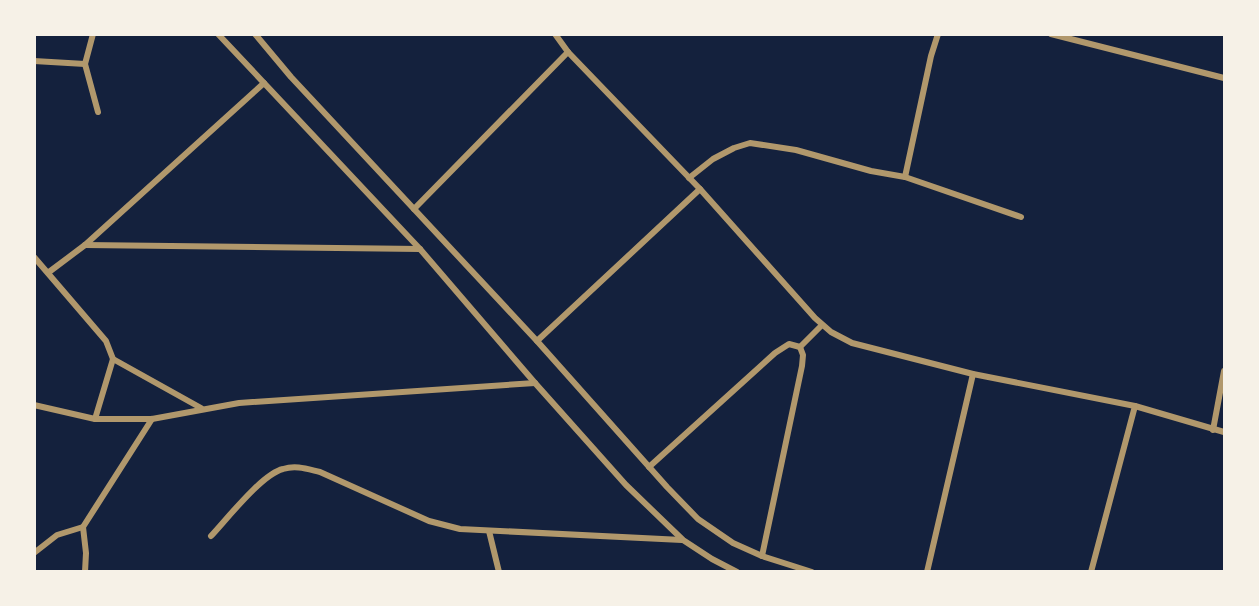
<svg xmlns="http://www.w3.org/2000/svg" width="1259" height="606" font-family="Manrope,sans-serif">
<style>
.lines{fill:none;stroke-linecap:round;stroke-linejoin:round}
.minor{stroke:#b1986c;stroke-width:6}
</style>
<rect width="100%" height="100%" fill="#14213d"/>
<g class="lines">
<g class="minor">
<polyline points="93,34 85,64 98,112"/>
<polyline points="218,34 420,249 535,383 626,485 683,540 712,559 737,572"/>
<polyline points="255,34 291,77 537,341 667,487 698,519 733,543 762,556 812,572"/>
<polyline points="555,34 568,52 700,189 815,318 831,332 852,343 973,374 1135,406 1224,432"/>
<polyline points="1051,34 1224,78"/>
<polyline points="34,61 85,64"/>
<polyline points="905,177 1021,217"/>
<polyline points="689,178 713,159 734,148 750,143 796,150 871,171 905,177 931,56 938,34"/>
<polyline points="414,209 568,52"/>
<polyline points="85,245 420,249"/>
<polyline points="34,257 106,341 113,359 95,419"/>
<polyline points="49,272 85,245 264,83"/>
<polyline points="537,341 700,189"/>
<polyline points="800,347 822,325"/>
<polyline points="113,359 201,408"/>
<polyline points="34,405 95,419 152,419 239,403 535,383"/>
<polyline points="1213,430 1224,371"/>
<polyline points="649,467 775,353 789,344 800,347"/>
<polyline points="489,531 499,572"/>
<path d="M211 536C227 519 262 474 283 469 296 465 307 469 320 472L429 521 460 529 682 540"/>
<polyline points="34,553 57,535 83,527"/>
<polyline points="762,556 802,366 803,355 800,347"/>
<polyline points="85,572 86,553 83,527 152,419"/>
<polyline points="927,572 973,374"/>
<polyline points="1091,572 1135,406"/>
</g>
</g>
<rect width="1259" height="606" fill="none" stroke="#f6f1e7" stroke-width="72"/>
</svg>
